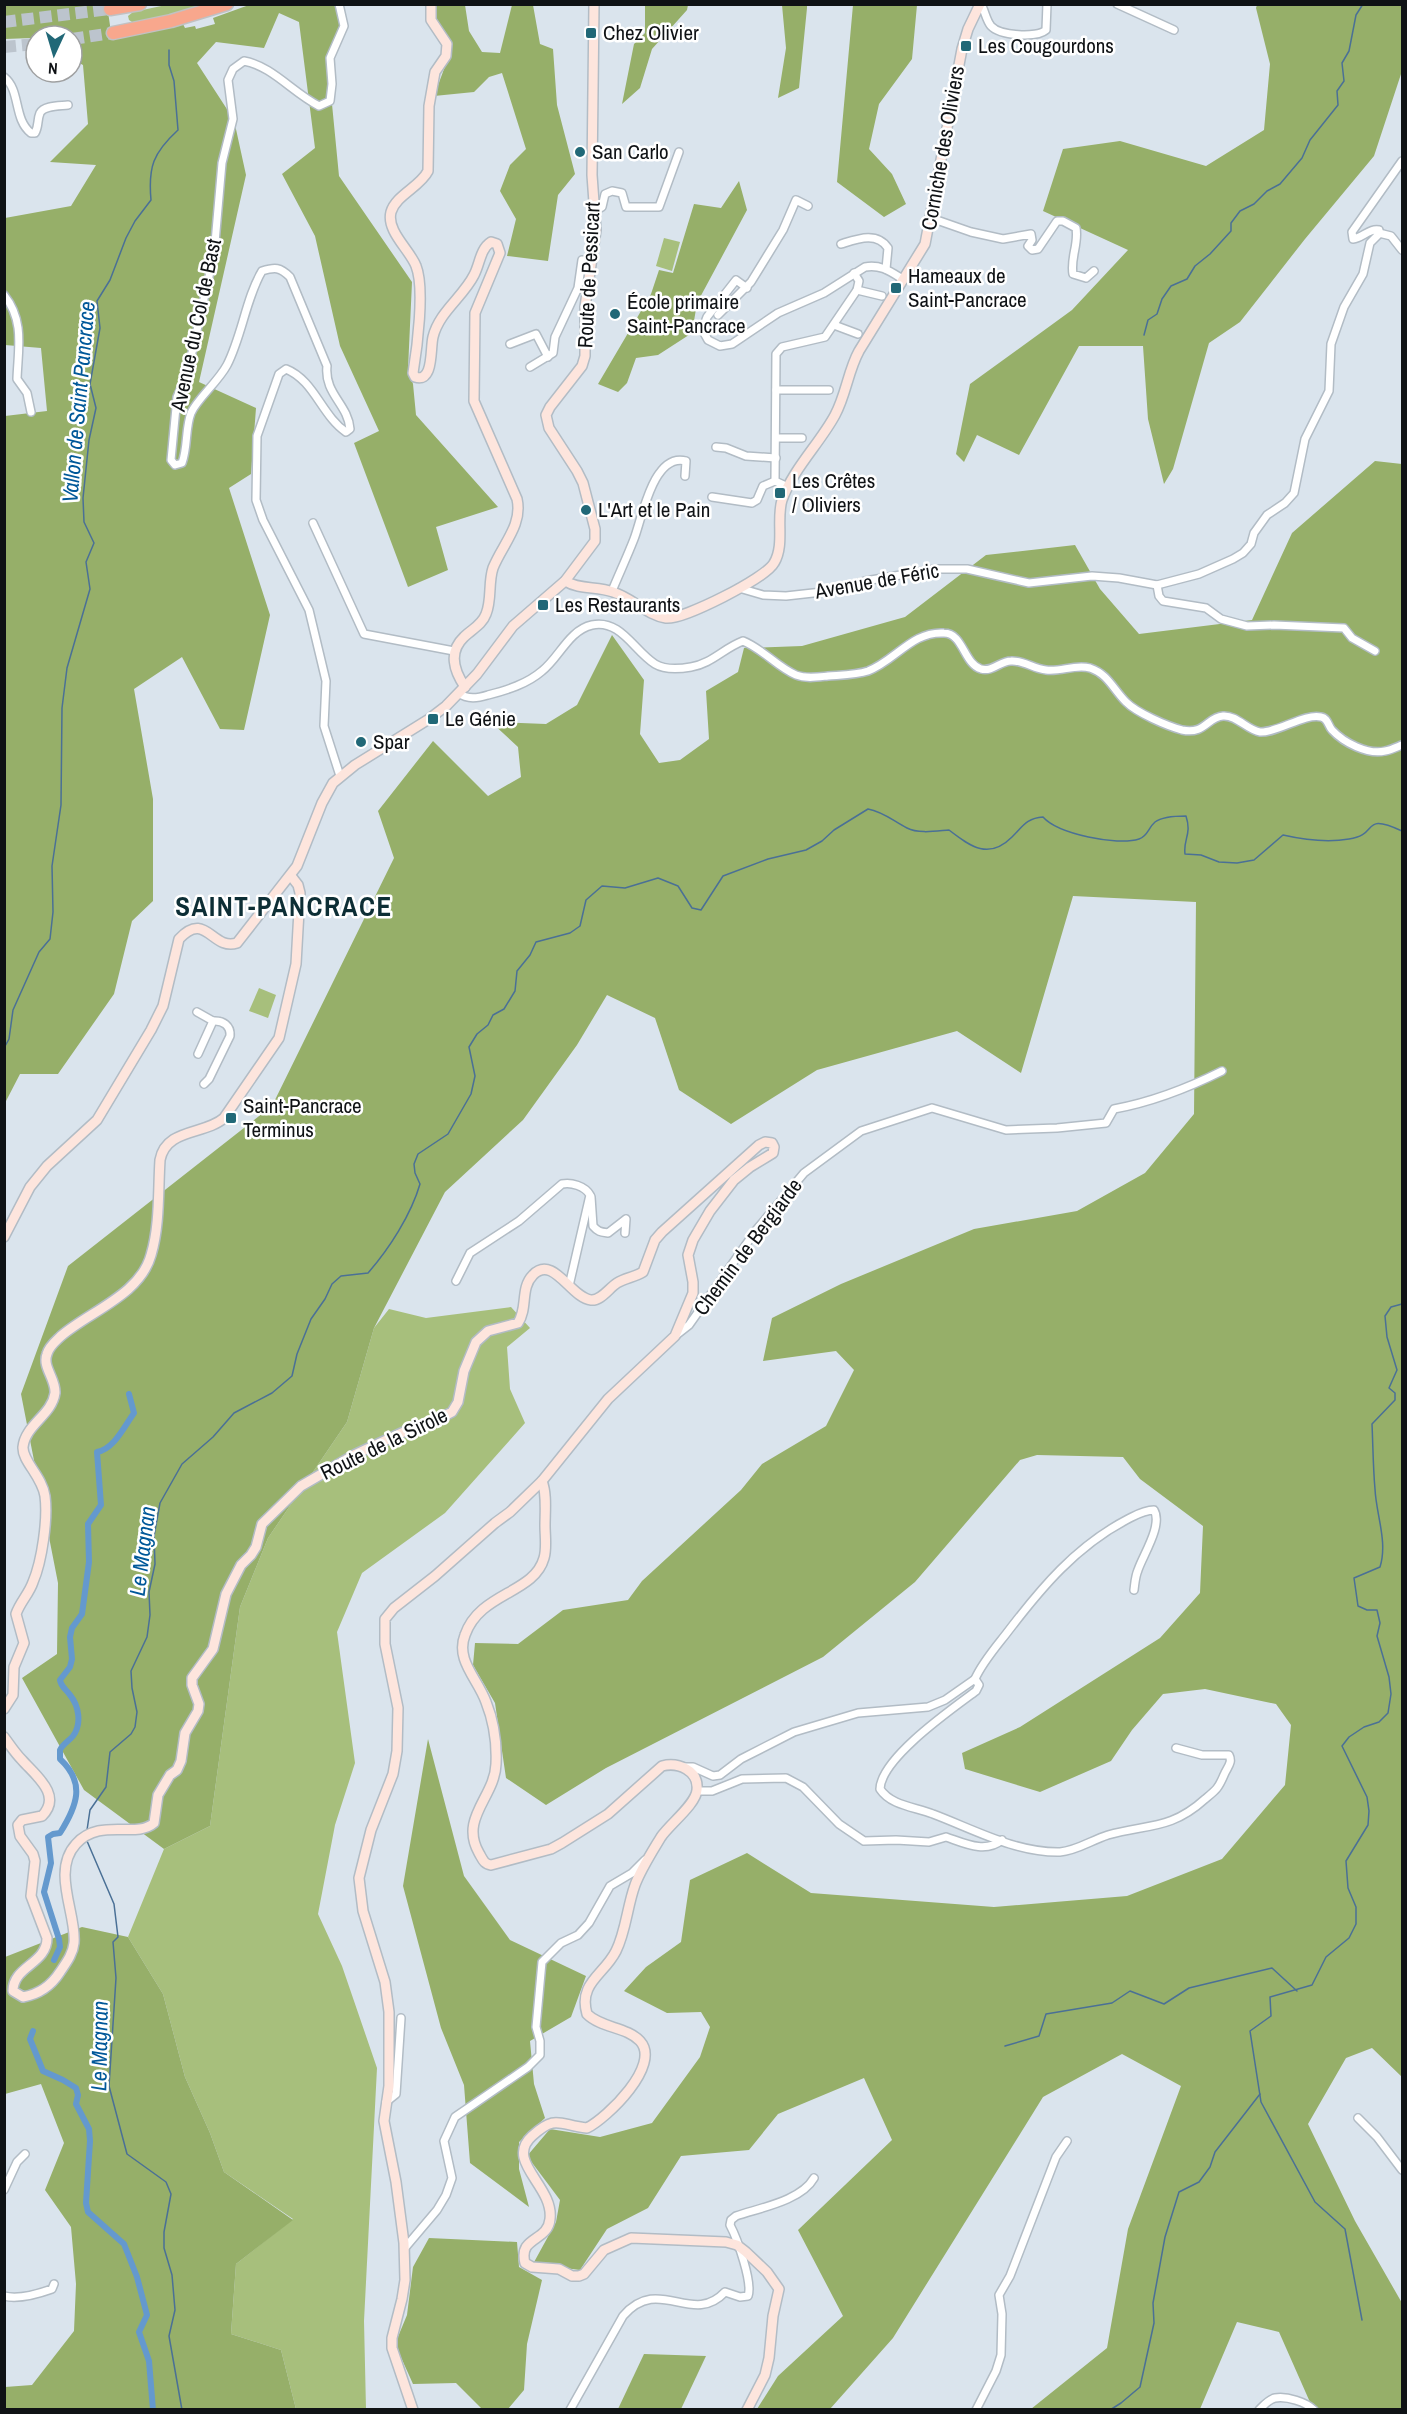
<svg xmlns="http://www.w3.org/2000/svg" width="1407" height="2414" font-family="'Archivo Narrow',sans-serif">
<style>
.green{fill:#a7bf7c}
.forest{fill:#96af69}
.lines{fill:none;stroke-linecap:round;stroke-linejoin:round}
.stream{stroke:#4a7096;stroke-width:1.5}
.canal{stroke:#6499ce;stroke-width:6}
.highway-tunnel{stroke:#bcc4cd;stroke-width:12;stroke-dasharray:12 6;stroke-linecap:butt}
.street-casing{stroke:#b2bcc5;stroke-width:10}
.secondary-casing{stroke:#b2bcc5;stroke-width:12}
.highway-casing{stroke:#c1c1c2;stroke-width:15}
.street{stroke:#fff;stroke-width:7}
.secondary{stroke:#fde5dd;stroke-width:9}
.highway{stroke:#f8a78d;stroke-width:12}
.poi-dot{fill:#216877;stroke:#fff;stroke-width:2}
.labels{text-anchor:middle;stroke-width:5;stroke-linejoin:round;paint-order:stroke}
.poi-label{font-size:21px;fill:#0f1215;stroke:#fff;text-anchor:start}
.street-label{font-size:21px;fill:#0f1215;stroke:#fff}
.water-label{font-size:22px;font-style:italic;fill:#005899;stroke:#fff}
.district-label{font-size:27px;font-weight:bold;letter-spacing:1.5px;fill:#0d2e35;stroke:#fff}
</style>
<rect width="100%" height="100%" fill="#dae4ed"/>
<g class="green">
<path d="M166 5H198C187 16 151 20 135 24L129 20 128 16 133 12Z"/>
<polygon points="664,238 680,242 672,271 656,266"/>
<polygon points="259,988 276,995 268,1018 249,1011"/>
<polygon points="511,1307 530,1328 507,1347 510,1389 525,1423 445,1513 362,1573 337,1632 355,1763 335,1825 318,1914 342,1966 377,2068 364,2321 366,2409 296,2409 281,2350 231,2334 236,2264 293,2219 224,2172 210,2133 185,2077 163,1994 128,1937 164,1849 210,1826 240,1607 268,1538 347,1422 374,1328 389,1309 426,1318"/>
</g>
<g class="forest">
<polygon points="5,5 107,5 112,39 183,24 185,28 195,26 196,29 215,24 213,18 249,5 336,5 341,25 328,63 339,176 412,282 408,369 413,384 416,415 498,507 436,527 448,570 408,587 354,443 379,431 340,346 315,236 282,174 315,148 299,22 279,13 264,48 216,42 197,63 234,120 246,175 199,382 256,408 251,474 229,488 270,615 244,730 220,729 182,657 134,689 153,799 153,901 132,921 114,994 58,1074 20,1074 5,1103 5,416 47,411 41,348 5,345 5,218 71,206 96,165 50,162 88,124 83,65 72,59 72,36 36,36 36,41 31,38 5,39"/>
<polygon points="435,5 465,5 469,31 482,52 500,53 512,5 533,5 540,44 553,49 557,105 575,174 558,195 548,261 507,256 516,219 500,191 510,165 526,149 502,73 489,77 474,92 434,96 450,53 436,25"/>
<polygon points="645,5 688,5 687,10 652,49 640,88 622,104 634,44 645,33"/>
<polygon points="782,5 807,5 807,8 799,88 778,98 786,48"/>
<polygon points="853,5 917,5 912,59 879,104 869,149 892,174 906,204 884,217 837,182"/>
<polygon points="1257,5 1402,5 1402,71 1374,156 1305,239 1240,322 1209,343 1173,469 1164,484 1148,419 1143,346 1079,346 1019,455 977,435 964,462 956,454 970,384 1072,310 1128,250 1043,211 1063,149 1120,141 1206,166 1264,130 1270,64 1256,8"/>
<polygon points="739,181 747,210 697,303 692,333 658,355 636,358 627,383 618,392 598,384 651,294 659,270 673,273 694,204 721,208"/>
<polygon points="1375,461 1402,464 1402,2077 1372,2048 1346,2058 1308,2124 1355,2221 1402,2303 1402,2409 1313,2409 1279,2332 1237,2322 1200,2409 1031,2409 1107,2348 1128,2229 1181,2086 1122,2054 1043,2097 893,2338 830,2409 757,2409 778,2376 843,2316 798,2230 892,2140 864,2078 778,2114 749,2150 681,2156 648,2208 607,2229 580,2270 533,2264 556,2222 560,2200 527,2156 550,2129 600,2137 652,2123 700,2057 710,2027 701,2012 667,2013 624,1991 646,1967 681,1942 690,1880 747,1853 811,1893 994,1907 1127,1896 1222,1859 1285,1785 1291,1725 1276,1704 1205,1689 1163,1694 1132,1730 1111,1761 1040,1792 965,1769 962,1753 1020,1727 1160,1638 1200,1593 1203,1526 1140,1479 1123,1457 1037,1455 1020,1460 915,1582 823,1657 606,1768 546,1805 506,1778 495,1703 473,1665 475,1643 518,1644 563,1610 628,1600 642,1581 741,1490 762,1464 826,1426 854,1370 836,1351 763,1361 772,1318 841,1284 974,1229 1077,1211 1145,1173 1194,1114 1196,902 1073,896 1021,1073 957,1031 817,1070 731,1124 679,1090 655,1018 607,995 577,1045 523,1120 445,1192 374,1328 347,1422 268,1538 240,1607 210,1826 164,1849 84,1790 22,1678 57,1654 58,1583 21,1394 68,1266 272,1106 394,858 378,811 433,741 488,796 521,777 518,747 491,722 546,724 577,705 612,635 644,680 640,734 659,763 680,760 709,739 706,691 738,672 744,648 802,646 905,617 986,555 1075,545 1100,589 1139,634 1252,620 1292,533"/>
<polygon points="428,1739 464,1876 510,1940 586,1976 571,2017 530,2041 534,2084 545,2118 519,2142 519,2169 529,2207 470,2163 464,2085 441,2028 403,1886"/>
<polygon points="82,1927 128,1937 163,1994 185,2077 210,2133 224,2172 293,2220 236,2264 231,2334 281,2350 296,2409 5,2409 5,2387 32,2385 74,2331 76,2284 71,2227 45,2190 64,2143 41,2084 5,2094 5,1957"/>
<polygon points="429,2238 517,2242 519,2267 542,2280 527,2344 524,2390 508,2409 482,2409 456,2383 413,2384 395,2344 407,2315 413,2267"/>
<polygon points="644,2354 706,2356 681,2409 618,2409"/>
</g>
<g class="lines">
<g class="stream">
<polyline points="1144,335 1148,320 1157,314 1162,299 1171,286 1187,279 1195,266 1210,254 1231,231 1231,223 1240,211 1254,204 1267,191 1280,184 1302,158 1310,140 1338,105 1337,91 1344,81 1342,63 1349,51 1356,15 1363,4"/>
<path d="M4 1048 9 1039 13 1010 39 952 50 939 53 912 52 866 61 805 62 708 67 668 90 589 86 562 94 543 84 522 83 498 89 440 96 408 90 384 100 328 97 301 110 280 126 238 135 221 151 200C148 167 153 153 178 130L174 81 169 65V50"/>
<path d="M87 1830 90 1810 106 1787 110 1752 131 1734 135 1727 137 1712 132 1688 131 1671 147 1637 150 1615 149 1592 155 1564 154 1536 160 1503 182 1464 213 1437 234 1413 272 1393 292 1376 297 1354 311 1319 325 1299 332 1284 341 1276 368 1273C389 1249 411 1215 420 1184L415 1173 414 1164 418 1154 448 1134 471 1094 475 1076 469 1047 477 1034 488 1025 493 1015 504 1009 515 991 517 971 530 955 536 942 570 933 580 926 586 900 602 886 625 888 658 878 678 886 692 908 701 910 723 876 768 859 806 850 822 841 834 830 868 809C884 812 893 821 907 828 919 834 936 831 949 830 971 847 989 860 1012 837 1023 826 1027 818 1043 817 1058 834 1117 846 1139 839 1148 836 1148 828 1155 822 1163 816 1177 816 1186 816 1192 835 1183 839 1185 854L1201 855 1219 862 1237 863 1254 860 1283 835C1305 840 1326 843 1349 839 1380 835 1360 812 1402 831"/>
<polyline points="87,1841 114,1904 118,1937 113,1942 116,1978 109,2086 127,2154 166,2182 171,2194 164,2232 164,2248 172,2275 175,2310 169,2336 182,2410"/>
<polyline points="1005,2046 1039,2036 1046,2014 1112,2003 1130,1991 1164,2004 1189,1988 1272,1968 1297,1991"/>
<path d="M1362 2320 1345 2229 1315 2202 1261 2102 1250 2031 1271 2016 1270 1997 1312 1985 1326 1957 1349 1938 1356 1924V1907L1348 1888 1346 1861 1368 1825 1369 1811 1367 1797 1342 1746 1349 1737 1364 1727 1379 1722 1388 1713 1391 1694 1389 1677 1377 1636 1380 1623 1377 1610H1367L1358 1606 1354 1578 1380 1567C1388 1542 1376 1514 1375 1489 1373 1467 1373 1445 1372 1424L1395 1400V1393L1389 1388 1397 1370 1387 1337 1385 1316 1391 1307 1402 1304"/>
<polyline points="1110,2410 1121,2403 1140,2387 1154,2323 1153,2303 1165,2237 1179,2192 1199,2182 1210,2167 1215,2152 1260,2094"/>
</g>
<g class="canal">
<path d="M54 1960 60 1947 59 1939 44 1892 51 1863 48 1837 53 1834 60 1833C77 1806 86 1783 60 1759V1750C63 1744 69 1741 73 1736 82 1724 79 1706 70 1695 66 1689 61 1687 60 1680L70 1667 72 1659 70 1637 72 1628 82 1614 89 1562 88 1524 101 1505 97 1452C114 1449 124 1427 134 1413L129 1394"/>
<polyline points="33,2031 30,2039 43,2071 63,2080 76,2088 78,2095 76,2104 89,2129 90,2141 86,2203 88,2212 124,2244 137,2277 147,2315 139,2332 149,2361 153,2410"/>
</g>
<g class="highway-tunnel">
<polyline points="4,22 110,9"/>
<polyline points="72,39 113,33"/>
<polyline points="4,47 36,44"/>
</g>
<defs>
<g id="street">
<path d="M339 4 344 26 330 58 332 84 330 101 319 106C293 93 272 66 244 61L233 69 228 80 233 119 222 163 214 254 187 375 177 397 171 460 175 465 182 463C188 447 185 429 191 413 197 399 218 382 227 365 242 336 246 298 262 271 275 267 280 267 290 277L327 366C324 394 348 404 350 429L346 432C322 416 314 380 286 369L279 374 257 436 256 500 263 520 309 610 326 681 324 726 340 776"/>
<path d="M981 4C985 11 986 20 991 26 1000 36 1037 38 1046 30L1047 4"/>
<polyline points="1117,4 1174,30"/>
<path d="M4 77C21 90 13 119 31 133H35C39 126 37 120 40 113 44 105 60 106 68 105"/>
<polyline points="595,211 602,207 605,194 612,191 622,193 626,207 659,207 679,152"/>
<path d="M931 218 971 232 1003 239 1031 234 1032 240 1028 246 1032 250 1038 249 1057 221H1063L1076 228C1079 244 1070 258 1073 274L1086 278 1094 271"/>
<polyline points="1379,233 1391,236 1402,250"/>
<path d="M841 244C857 239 877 231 888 248L886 269"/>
<path d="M747 288 736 280 707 317 704 325 703 331 708 340 720 346 732 344 778 313 824 293 865 267C881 264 891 272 904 280"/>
<polyline points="857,290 882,296"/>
<path d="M4 295C25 321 18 349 17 379L27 393 31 412"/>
<polyline points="718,315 751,282 783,230 796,200 808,206"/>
<polyline points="834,325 858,334"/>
<polyline points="510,344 536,334 548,357"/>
<polyline points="530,367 553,353 555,337 578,288 582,260"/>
<polyline points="776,390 829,390"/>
<polyline points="776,438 802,438"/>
<polyline points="716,447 726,448 746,456 776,458"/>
<polyline points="788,487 775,481 776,354 782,347 825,337 857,290 859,281 854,273"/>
<polyline points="712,497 752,503 757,500 763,486 775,481"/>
<polyline points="313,523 364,634 454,651"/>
<polyline points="1157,585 1159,596 1163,601 1206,608 1221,619 1247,626 1274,625 1344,628 1352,638 1375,651"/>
<path d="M739 588 763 595 786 596 831 591 865 581 936 569H967L1029 583 1092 576 1119 578 1157 585 1199 574 1233 559 1243 553 1251 544 1254 533 1267 515 1285 503 1294 493 1305 439 1329 391 1331 344 1344 307 1363 274 1370 243 1378 235 1379 230C1370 228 1362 238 1353 239L1352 232 1402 161"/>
<path d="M612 591C619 574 627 557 634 539 642 519 653 452 686 461L685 476"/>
<path d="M458 693C468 700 478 698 488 695 507 690 527 684 542 671 559 658 569 630 592 625 621 619 634 651 655 664 665 670 680 669 691 667 711 664 724 648 743 641 763 649 777 667 796 675 806 679 818 677 828 676 841 675 856 675 868 671 895 661 912 631 944 633 963 633 964 664 981 669 993 672 1000 661 1011 661 1023 660 1034 669 1046 670 1061 672 1075 664 1090 668 1108 674 1113 689 1126 702 1137 713 1167 726 1182 730 1205 735 1207 717 1223 716 1237 715 1247 730 1260 732 1277 733 1305 713 1321 717 1328 718 1328 726 1332 730 1344 743 1368 755 1385 751 1391 750 1397 747 1402 745"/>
<polyline points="197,1012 213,1021 198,1054"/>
<path d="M204 1084 209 1079 230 1036C231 1026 223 1020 213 1021"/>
<path d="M591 1197 593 1226C598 1232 601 1232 608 1233L626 1219 625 1233"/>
<path d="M456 1281 470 1253 519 1221 562 1184C571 1182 585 1186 590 1195L569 1286"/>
<path d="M675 1336 689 1325 757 1229 804 1173 861 1131 932 1108 1006 1130 1057 1128 1106 1123 1114 1109C1152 1102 1188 1088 1222 1071"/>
<path d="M975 1679C982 1663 995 1648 1006 1634 1041 1588 1076 1546 1128 1519 1136 1515 1144 1510 1154 1510 1163 1525 1143 1555 1138 1570 1135 1577 1135 1583 1134 1590"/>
<path d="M684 1767H693L713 1776 720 1775 741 1759 794 1732 858 1713 928 1707 945 1700 975 1679 979 1685 976 1691C952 1709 881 1758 880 1789 891 1806 916 1807 933 1814 973 1829 1016 1853 1060 1852 1076 1851 1092 1840 1108 1835 1147 1824 1171 1830 1205 1799 1216 1790 1218 1789 1224 1775 1227 1767 1233 1763 1229 1755H1202L1176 1748"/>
<path d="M697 1791H712L742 1779 786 1778 803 1787 839 1824 864 1841 896 1840 929 1842 946 1837C964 1843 985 1854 1002 1840"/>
<polyline points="386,2102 396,2094 401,2018"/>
<polyline points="1358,2118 1377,2137 1402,2170"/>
<polyline points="4,2190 17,2162 25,2154"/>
<polyline points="404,2249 437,2210 446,2195 452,2178 444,2141 455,2117 528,2067 540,2055 540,2041 536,2027 542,1962 561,1943 578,1935 589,1923 610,1886 632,1873 645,1860"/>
<path d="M4 2296C19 2300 38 2294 52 2289L54 2284"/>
<path d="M570 2410 623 2316C659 2274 692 2327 725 2292L740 2297 748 2296C753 2283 737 2238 730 2225L731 2220 736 2216C759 2208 801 2201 814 2178"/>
<polyline points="976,2410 996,2371 1001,2355 1002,2314 999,2295 1010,2276 1056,2157 1067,2141"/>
<path d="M1259 2410C1264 2405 1269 2399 1275 2398 1287 2396 1306 2402 1314 2410"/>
</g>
<g id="secondary">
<path d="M431 4V20L447 44 446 56 435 72 429 106 428 171C420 187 396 195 391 212 386 231 410 250 416 266 425 288 417 349 413 373L415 377C434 383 430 349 433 337 439 312 463 297 474 275 480 264 480 249 491 242L497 244 500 253 475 313 474 401 517 499C523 525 502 545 493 568 488 583 492 600 486 614 482 625 472 629 464 637 448 652 454 671 465 687"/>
<path d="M565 581C580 590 597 586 613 592 632 598 647 615 666 618 683 620 766 578 774 563 785 545 776 519 782 500 793 469 820 443 835 415 846 395 848 371 859 351L925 244 962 49 968 29 980 4"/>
<path d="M4 1237 30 1187 47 1166 97 1120 151 1030 163 1006 179 939C206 910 212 951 237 943L297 866 322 803 333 783 355 765 429 719 446 706 477 674 513 626 565 581 595 541V529L583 483 577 471 549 428 546 415 550 407 582 366 585 356V307L596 230 592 175 594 4"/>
<path d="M542 1481C547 1494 545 1511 545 1526 545 1536 547 1548 544 1558 534 1594 480 1592 465 1635 455 1660 478 1679 486 1702 494 1722 497 1742 496 1764 495 1797 459 1818 479 1853 483 1860 484 1864 491 1865L551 1849 562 1843 608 1814 662 1766C678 1762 699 1770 697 1790 696 1804 670 1824 661 1837 652 1852 641 1869 635 1885 627 1907 626 1931 616 1951 604 1975 578 1983 587 2014 601 2028 627 2027 640 2041 662 2065 607 2118 587 2128 559 2125 556 2114 532 2136 504 2161 554 2186 550 2219 548 2242 518 2236 525 2263L532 2267 559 2269 572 2276H579L584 2274 604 2250 631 2238 726 2242 737 2245 746 2252 767 2272 779 2289 773 2316 769 2358 765 2375 747 2410"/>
<path d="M4 1709 13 1695 14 1667 24 1643 16 1614C20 1602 29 1594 33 1582 42 1561 48 1519 45 1496 42 1476 22 1461 23 1447 25 1425 52 1415 55 1393 56 1379 42 1367 47 1354 49 1346 56 1341 61 1336 90 1311 140 1295 151 1255 160 1225 158 1191 160 1160 166 1128 205 1135 224 1118L279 1038 296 964 300 893 298 885 291 876"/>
<path d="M4 1737C10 1745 15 1753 22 1760 35 1775 63 1795 42 1816L22 1820 18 1825 20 1836 33 1854 35 1861 31 1896 47 1938C47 1964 13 1966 13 1991L23 1997C40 1994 51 1986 60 1972 66 1963 73 1954 74 1943 77 1915 51 1871 76 1844 100 1817 136 1839 154 1823L158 1795 170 1775 177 1770 181 1761 185 1733 198 1711 199 1704 192 1685V1678L213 1649 226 1594 241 1565 251 1555 256 1547 262 1524 301 1486 356 1454 408 1430 431 1423 452 1412 458 1402 464 1371 476 1342 488 1331 518 1323C528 1308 520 1288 533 1275 553 1254 571 1298 591 1300 601 1301 609 1288 617 1283 625 1278 635 1277 643 1272L655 1240 662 1232 759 1145 765 1142 772 1143 774 1147 773 1153 750 1167 734 1180 710 1211 693 1240 688 1255 693 1282V1293L675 1336 608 1399 542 1481 510 1512 495 1523 435 1576 394 1608 385 1619V1644L398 1708 397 1751 393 1774 371 1830 359 1878 363 1911 385 1982 389 2012V2086L384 2121 396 2182 404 2243 405 2280 402 2299 392 2338V2348L413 2410"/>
</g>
<g id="highway">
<polyline points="110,9 140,4"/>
<polyline points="113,33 171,21 227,4"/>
</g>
</defs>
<use href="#street" class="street-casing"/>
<use href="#secondary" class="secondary-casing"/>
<use href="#highway" class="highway-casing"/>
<use href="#street" class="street"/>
<use href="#secondary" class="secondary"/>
<use href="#highway" class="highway"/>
</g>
<g class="poi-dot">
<rect x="585" y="27" width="12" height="12" rx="3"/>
<rect x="960" y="40" width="12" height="12" rx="3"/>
<circle cx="580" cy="152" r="6"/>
<rect x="890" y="282" width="12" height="12" rx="3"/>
<circle cx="615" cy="314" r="6"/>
<rect x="774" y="487" width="12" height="12" rx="3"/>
<circle cx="586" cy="510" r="6"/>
<rect x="537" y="599" width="12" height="12" rx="3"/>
<rect x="427" y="713" width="12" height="12" rx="3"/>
<circle cx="361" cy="742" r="6"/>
<rect x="225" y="1112" width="12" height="12" rx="3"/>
</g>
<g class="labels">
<g class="poi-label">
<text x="603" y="40">Chez Olivier</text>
<text x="978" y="53">Les Cougourdons</text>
<text x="592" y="159">San Carlo</text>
<text x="908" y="283">Hameaux de<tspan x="908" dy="24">Saint-Pancrace</tspan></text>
<text x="627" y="309">École primaire<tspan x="627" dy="24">Saint-Pancrace</tspan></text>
<text x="792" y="488">Les Crêtes<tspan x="792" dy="24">/ Oliviers</tspan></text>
<text x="598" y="517">L'Art et le Pain</text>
<text x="555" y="612">Les Restaurants</text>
<text x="445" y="726">Le Génie</text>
<text x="373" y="749">Spar</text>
<text x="243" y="1113">Saint-Pancrace<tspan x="243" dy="24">Terminus</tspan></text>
</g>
<g class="street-label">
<text transform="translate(943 148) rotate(-80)" y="7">Corniche des Oliviers</text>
<text transform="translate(589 275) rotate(-87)" y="7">Route de Pessicart</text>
<text transform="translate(196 325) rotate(-78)" y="7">Avenue du Col de Bast</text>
<text transform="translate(877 581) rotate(-10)" y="7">Avenue de Féric</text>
<text transform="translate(748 1247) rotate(-53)" y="7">Chemin de Bergiarde</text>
<text transform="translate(384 1444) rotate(-26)" y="7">Route de la Sirole</text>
</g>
<g class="water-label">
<text transform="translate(78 402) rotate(-85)" y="8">Vallon de Saint Pancrace</text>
<text transform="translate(142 1551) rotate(-83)" y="8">Le Magnan</text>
<text transform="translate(99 2046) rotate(-89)" y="8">Le Magnan</text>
</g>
<g class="district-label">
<text x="284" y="916">SAINT-PANCRACE</text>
</g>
</g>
<rect width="1407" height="2414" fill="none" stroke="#0f1215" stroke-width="12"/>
<g transform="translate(54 54) rotate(184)"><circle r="28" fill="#ffffff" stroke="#9fa0a1" stroke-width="1.5"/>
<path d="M0-4.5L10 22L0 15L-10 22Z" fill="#216877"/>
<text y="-9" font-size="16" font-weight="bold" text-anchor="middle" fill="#0f1215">N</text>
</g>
</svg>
